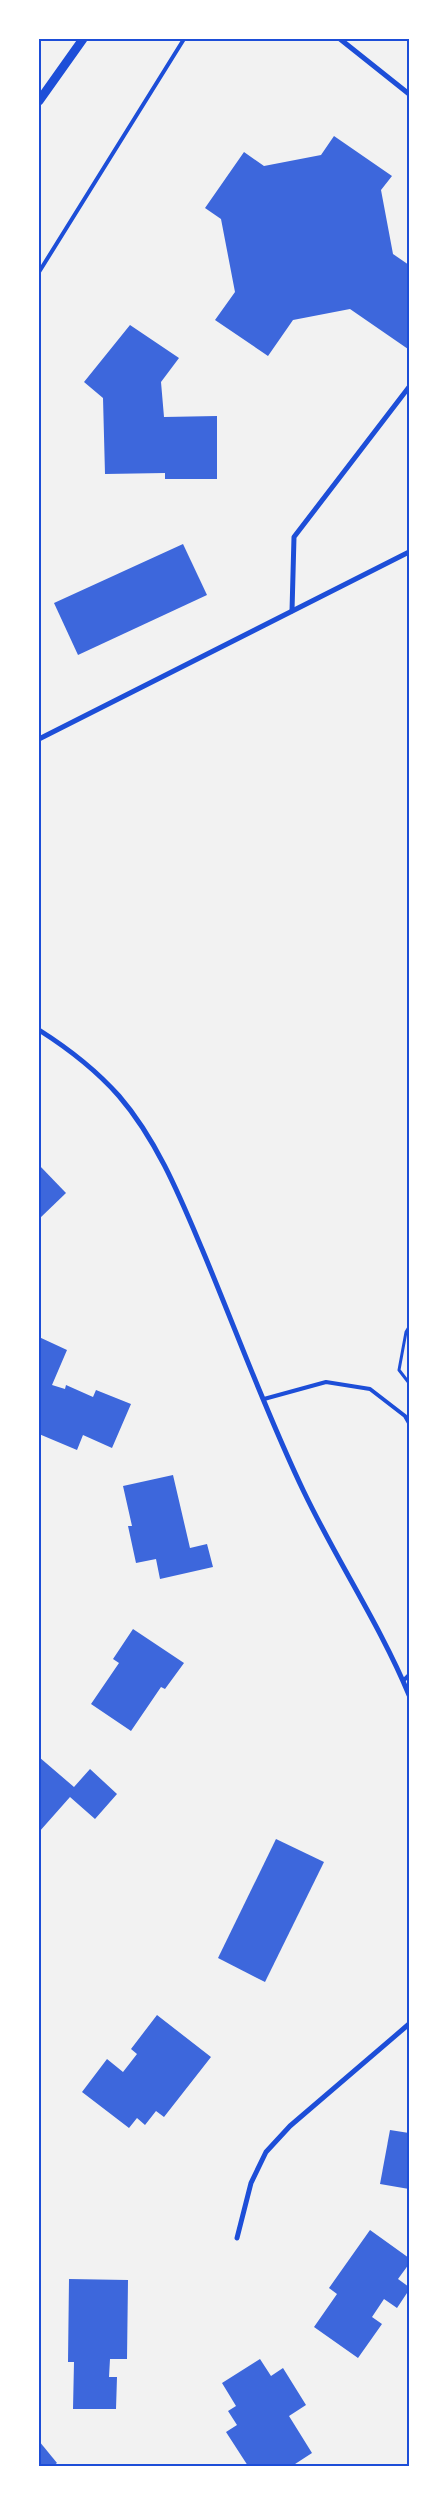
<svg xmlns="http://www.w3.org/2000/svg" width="448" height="2505" font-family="'Golos Text',sans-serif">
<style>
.building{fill:#3d67dc}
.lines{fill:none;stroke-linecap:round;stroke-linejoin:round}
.path{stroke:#1d4ed8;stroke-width:3}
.service{stroke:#1d4ed8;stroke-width:4}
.minor{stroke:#1d4ed8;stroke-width:5}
.tertiary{stroke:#1d4ed8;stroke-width:9}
.neatline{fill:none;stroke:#1d4ed8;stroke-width:2}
</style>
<rect width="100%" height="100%" fill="#f2f2f2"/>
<g class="building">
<polygon points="334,136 392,176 381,190 393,254 409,265 409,347 408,349 350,309 293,320 268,356 215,320 235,292 221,219 205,208 244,152 264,166 321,155"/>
<polygon points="130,325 179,358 161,382 164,417 217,416 217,479 165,479 165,473 105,474 103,398 84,382"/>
<polygon points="183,544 207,595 78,655 54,603"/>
<polygon points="39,1165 66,1193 39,1219"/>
<polygon points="39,1337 67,1350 52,1385 65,1389 66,1385 93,1397 96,1390 131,1404 112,1448 83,1435 77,1450 39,1434"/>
<polygon points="173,1475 190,1548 207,1544 213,1567 160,1579 156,1559 136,1563 128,1526 132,1526 123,1486"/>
<polygon points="133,1629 184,1663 165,1689 161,1687 131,1731 91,1704 119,1663 113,1659"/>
<polygon points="39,1757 74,1787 90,1769 117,1794 95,1819 70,1797 39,1832"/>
<polygon points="276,1839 324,1862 265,1982 218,1958"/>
<polygon points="157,2015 211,2057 164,2117 156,2111 145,2125 137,2118 129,2128 82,2092 107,2059 123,2072 137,2054 131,2049"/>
<polygon points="390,2130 409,2133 409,2189 380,2184"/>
<polygon points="370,2230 409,2258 409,2264 398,2279 409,2287 409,2290 397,2308 384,2299 372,2317 382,2324 358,2358 314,2327 337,2294 329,2288"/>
<polygon points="69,2279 128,2280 127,2359 110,2359 109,2377 117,2377 116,2409 73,2409 74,2362 68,2362"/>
<polygon points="260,2359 271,2376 283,2368 306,2405 289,2416 312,2453 292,2466 248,2466 226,2432 237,2425 228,2411 236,2406 222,2383"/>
<polygon points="39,2441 57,2463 53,2466 39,2466"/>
</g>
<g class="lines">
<polyline class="path" points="409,1327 406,1332 399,1370 409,1383"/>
<g class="service">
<polyline points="39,272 184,39"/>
<polyline points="264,1399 326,1382 370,1389 405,1416 409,1423"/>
<polyline points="403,1681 409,1675"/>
</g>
<g class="minor">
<polyline points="340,39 409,94"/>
<polyline points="292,611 294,537 409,387"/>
<polyline points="39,739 409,552"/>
<path d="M39 1030C69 1049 96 1070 119 1096 157 1140 180 1197 202 1249 236 1330 266 1413 304 1492 337 1561 380 1625 409 1695"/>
<polyline points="237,2238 251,2183 266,2152 290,2126 409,2024"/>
</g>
<polyline class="tertiary" points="39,101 83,39"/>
</g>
<rect width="448" height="2505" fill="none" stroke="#ffffff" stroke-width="80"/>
<rect x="40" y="40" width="368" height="2425" class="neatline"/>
</svg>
